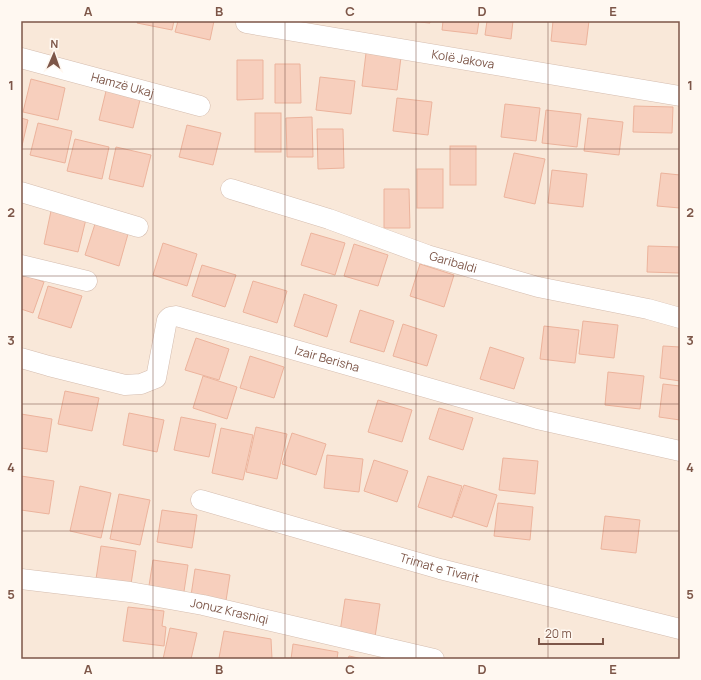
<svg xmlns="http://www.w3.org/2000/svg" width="701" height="680" font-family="Manrope,sans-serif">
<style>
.residential{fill:#f9e8d9}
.building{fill:#f7cfbd;stroke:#ecb39c}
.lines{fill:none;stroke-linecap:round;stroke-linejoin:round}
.street-casing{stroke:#d5bdaf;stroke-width:21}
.street{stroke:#fff;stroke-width:20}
.grid{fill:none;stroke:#7d5648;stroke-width:1;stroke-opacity:0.55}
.labels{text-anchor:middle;stroke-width:3;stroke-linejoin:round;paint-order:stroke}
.street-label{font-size:12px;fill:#7d5648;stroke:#fff8f1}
.neatline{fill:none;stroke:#7d5648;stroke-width:1.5}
.grid-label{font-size:13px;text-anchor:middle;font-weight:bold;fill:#7d5648}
</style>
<rect width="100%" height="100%" fill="#fef4e9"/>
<rect class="residential" x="21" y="21" width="659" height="638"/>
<g class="building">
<polygon points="138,21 174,21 172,30 137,23"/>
<polygon points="178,21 214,21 210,40 175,32"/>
<polygon points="408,21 430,21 430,23"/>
<polygon points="443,21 479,21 477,34 442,30"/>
<polygon points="487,21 513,21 511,39 485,35"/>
<polygon points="553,21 589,21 586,45 551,41"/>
<polygon points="366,53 401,57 397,90 362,86"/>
<polygon points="237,60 263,60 263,99 237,100"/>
<polygon points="275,64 300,64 301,103 275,103"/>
<polygon points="320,77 355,81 351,114 316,110"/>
<polygon points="31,79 65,88 58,120 23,112"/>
<polygon points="107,87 141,96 133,128 99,120"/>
<polygon points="397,98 432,102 428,135 393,131"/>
<polygon points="505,104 540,108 536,141 501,137"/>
<polygon points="634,106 673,107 672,133 633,132"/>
<polygon points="546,110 581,114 577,147 542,143"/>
<rect x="255" y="113" width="26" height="39"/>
<polygon points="312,117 313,157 287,157 286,118"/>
<polygon points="21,118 28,120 21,150"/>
<polygon points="588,118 623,122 619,155 584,151"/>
<polygon points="38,123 72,131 65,163 30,155"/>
<polygon points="187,125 221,133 213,165 179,157"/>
<polygon points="317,129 343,129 344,168 318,169"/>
<polygon points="75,139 109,147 102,179 67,171"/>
<rect x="450" y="146" width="26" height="39"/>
<polygon points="116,147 151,155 143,187 109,179"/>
<polygon points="514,153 545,159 535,204 504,197"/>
<rect x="417" y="169" width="26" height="39"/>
<polygon points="552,170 587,174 583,207 548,203"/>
<polygon points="661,173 680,175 680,208 657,206"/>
<polygon points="384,189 409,189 410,228 384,228"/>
<polygon points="51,211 86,219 78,252 44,244"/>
<polygon points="95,224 128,234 119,266 85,255"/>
<polygon points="311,233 345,243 335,275 301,265"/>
<polygon points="163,243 197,254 187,286 153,275"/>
<polygon points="354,244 388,255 378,286 344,276"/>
<polygon points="648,246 680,247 680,273 647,272"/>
<polygon points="420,264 454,275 444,307 410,296"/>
<polygon points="202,265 236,275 225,307 192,296"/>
<polygon points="21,274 44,282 33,313 21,309"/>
<polygon points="253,281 287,291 277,323 243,312"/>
<polygon points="48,286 82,296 71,328 38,318"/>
<polygon points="304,294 337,305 327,337 294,326"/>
<polygon points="360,310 394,321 384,352 350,342"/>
<polygon points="583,321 618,325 614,358 579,354"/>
<polygon points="403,324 437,335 427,366 393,356"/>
<polygon points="544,326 579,330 575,363 540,359"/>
<polygon points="196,338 229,349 219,380 185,370"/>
<polygon points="663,346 680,347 680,381 660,378"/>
<polygon points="490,347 524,358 514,389 480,379"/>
<polygon points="250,356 284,367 274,398 240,388"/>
<polygon points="608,372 644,376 640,409 605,405"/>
<polygon points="203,376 237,387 227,419 193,408"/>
<polygon points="663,384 680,386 680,420 659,417"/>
<polygon points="65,391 99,398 92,431 58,424"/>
<polygon points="378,400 412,410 402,442 368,432"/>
<polygon points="439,408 473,418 463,450 429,439"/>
<polygon points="129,413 164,420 157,452 123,445"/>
<polygon points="21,414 52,419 47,452 21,448"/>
<polygon points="181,417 216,424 209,457 174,450"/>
<polygon points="256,427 287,434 277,479 246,472"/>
<polygon points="221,428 253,435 243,480 212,473"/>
<polygon points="292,433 326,444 316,475 282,464"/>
<polygon points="327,455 363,459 359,492 324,488"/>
<polygon points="503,458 538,461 535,494 499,490"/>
<polygon points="374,460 408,471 397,502 364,491"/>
<polygon points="21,476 54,481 49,514 21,510"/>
<polygon points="428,476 462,486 452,518 418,507"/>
<polygon points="464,485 497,495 487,527 453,516"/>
<polygon points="80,486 111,493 101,538 70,531"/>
<polygon points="119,494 150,500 140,545 110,539"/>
<polygon points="498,503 533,507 530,540 494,536"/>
<polygon points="162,510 197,515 192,548 157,542"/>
<polygon points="605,516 640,520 636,553 601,549"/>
<polygon points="101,546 136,551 131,584 96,579"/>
<polygon points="153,560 188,565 183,598 148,592"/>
<polygon points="195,569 230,575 225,607 190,602"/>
<polygon points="345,599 380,604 375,637 340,632"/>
<polygon points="128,607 164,611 162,626 166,627 164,646 123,641"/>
<polygon points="170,628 197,633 191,659 163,659"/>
<polygon points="224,631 271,639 272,659 224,659 219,658"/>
<polygon points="293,644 338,652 337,659 291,659"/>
<polygon points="349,656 363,659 348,659"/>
</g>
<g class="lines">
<defs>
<g id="street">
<path id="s1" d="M246 23 680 96"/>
<path id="s2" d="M21 58 200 106"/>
<path id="s3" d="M231 189 329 219 427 255 538 287 648 309 680 318"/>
<polyline points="21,192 138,227"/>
<polyline points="21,265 87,281"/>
<path id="s4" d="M21 358 49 366 125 385 141 384 156 378 167 320 170 317 176 316 537 419 680 451"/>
<path id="s5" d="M201 500 440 569 680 629"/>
<path id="s6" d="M21 579 130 592 203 605 434 659"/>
</g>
</defs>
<use href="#street" class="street-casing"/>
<use href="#street" class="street"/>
</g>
<path class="grid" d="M153 21V659M285 21V659M416 21V659M548 21V659M21 149H680M21 276H680M21 404H680M21 531H680"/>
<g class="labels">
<g class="street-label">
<text dy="4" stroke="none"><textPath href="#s1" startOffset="220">Kolë Jakova</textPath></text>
<text dy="4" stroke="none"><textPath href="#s2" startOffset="105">Hamzë Ukaj</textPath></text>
<text dy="4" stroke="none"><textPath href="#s3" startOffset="234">Garibaldi</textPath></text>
<text dy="4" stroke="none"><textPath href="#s4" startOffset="366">Izair Berisha</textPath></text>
<text dy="4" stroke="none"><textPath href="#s5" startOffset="248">Trimat e Tivarit</textPath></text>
<text dy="4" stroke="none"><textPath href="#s6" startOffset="211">Jonuz Krasniqi</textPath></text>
</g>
</g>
<rect width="701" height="680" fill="none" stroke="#fff8f1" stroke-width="44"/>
<g transform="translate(54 54) rotate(2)" stroke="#fff8f1" stroke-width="3" paint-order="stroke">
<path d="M0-3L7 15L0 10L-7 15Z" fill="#7d5648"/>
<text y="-6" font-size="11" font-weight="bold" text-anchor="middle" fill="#7d5648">N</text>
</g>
<path d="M539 638v6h64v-6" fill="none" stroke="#7d5648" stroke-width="2"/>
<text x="545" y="638" font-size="12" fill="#7d5648" stroke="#fff8f1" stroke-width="3" paint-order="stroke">20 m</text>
<rect x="22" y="22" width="657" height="636" class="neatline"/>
<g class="grid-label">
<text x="88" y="16">A</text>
<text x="219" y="16">B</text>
<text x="350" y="16">C</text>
<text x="482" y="16">D</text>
<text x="613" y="16">E</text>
<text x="11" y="90">1</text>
<text x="690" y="90">1</text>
<text x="11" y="217">2</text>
<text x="690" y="217">2</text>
<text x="11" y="345">3</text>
<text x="690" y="345">3</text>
<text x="11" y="472">4</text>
<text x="690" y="472">4</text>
<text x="11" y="599">5</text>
<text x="690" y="599">5</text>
<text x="88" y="674">A</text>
<text x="219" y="674">B</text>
<text x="350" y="674">C</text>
<text x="482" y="674">D</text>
<text x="613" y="674">E</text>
</g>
</svg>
